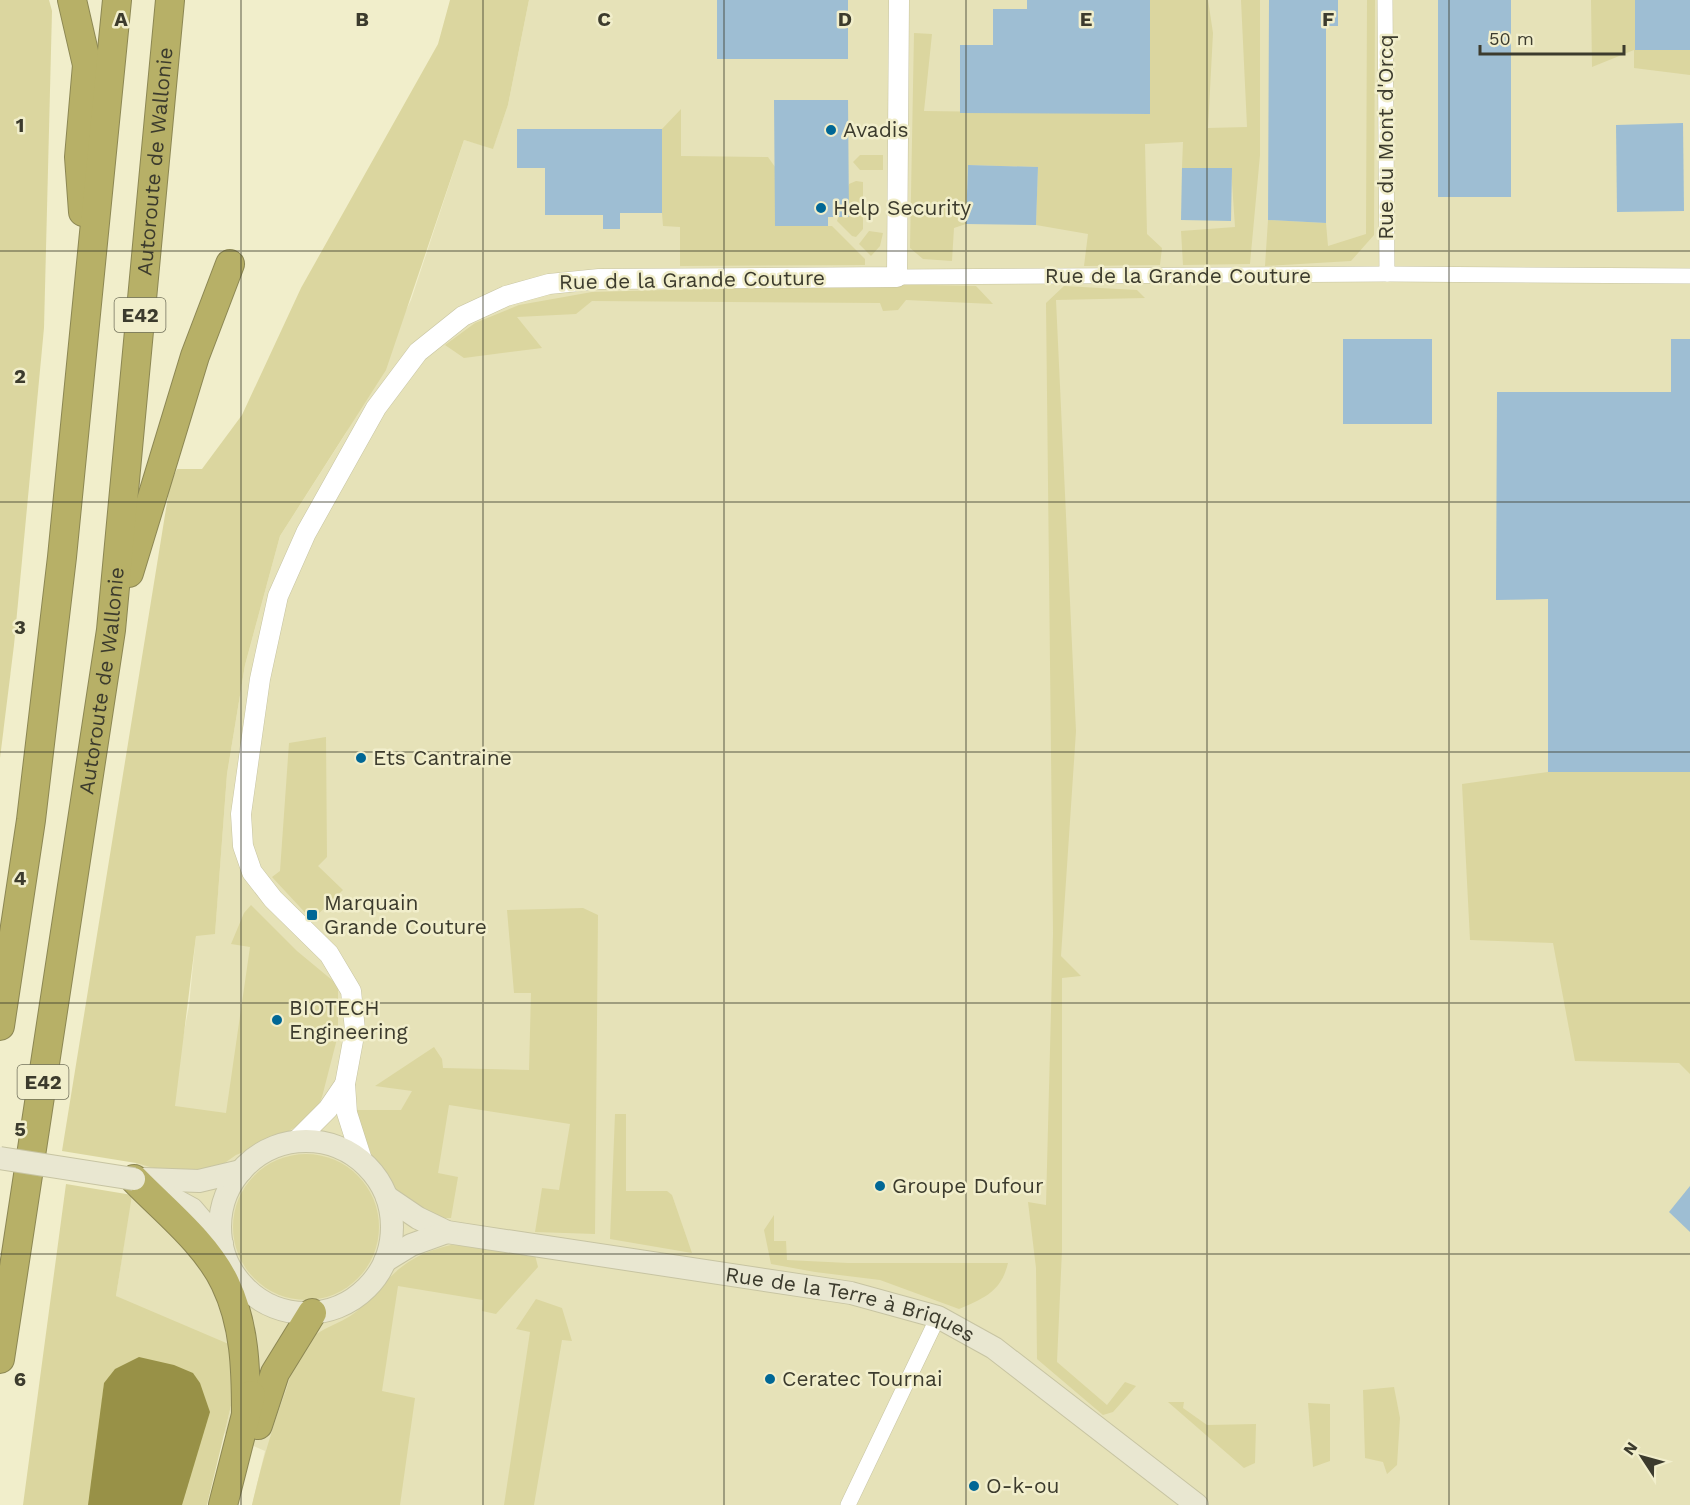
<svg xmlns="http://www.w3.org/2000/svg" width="1690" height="1505" font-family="'Work Sans',sans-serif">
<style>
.built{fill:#e6e2b8}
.green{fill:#dbd69f}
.water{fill:#989147}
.building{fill:#9ebed3}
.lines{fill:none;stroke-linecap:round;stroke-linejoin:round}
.minor-casing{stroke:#c7c4a2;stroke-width:16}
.tertiary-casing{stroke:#c7c4a2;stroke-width:21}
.secondary-casing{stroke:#c7c4a2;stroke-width:24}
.motorway-casing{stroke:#8c8753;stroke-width:30}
.minor{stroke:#fff;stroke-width:15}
.tertiary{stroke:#fff;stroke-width:20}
.secondary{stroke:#e9e7d1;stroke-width:22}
.motorway{stroke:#b7b067;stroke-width:28}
.secondary-bridge-casing{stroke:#c7c4a2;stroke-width:24;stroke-linecap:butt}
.secondary-bridge{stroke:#e9e7d1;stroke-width:22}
.grid{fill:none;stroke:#3c3b2d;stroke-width:1.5;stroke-opacity:0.55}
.poi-dot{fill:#006795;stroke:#f1eecb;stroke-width:2}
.labels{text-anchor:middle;stroke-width:5;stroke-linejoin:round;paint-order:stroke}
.shield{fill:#f1eecb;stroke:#72715c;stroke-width:1.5}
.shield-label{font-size:20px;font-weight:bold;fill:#3c3b2d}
.poi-label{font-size:21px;fill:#3c3b2d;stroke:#f1eecb;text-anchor:start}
.street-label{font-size:21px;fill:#3c3b2d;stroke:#f1eecb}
.grid-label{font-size:20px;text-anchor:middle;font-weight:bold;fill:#3c3b2d;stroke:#f1eecb;stroke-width:5;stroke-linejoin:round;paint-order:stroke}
</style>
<rect width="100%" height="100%" fill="#f1eecb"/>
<polygon class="built" points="529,0 1690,0 1690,1505 252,1505 265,1451 224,1433 235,1389 116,1296 136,1163 158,1168 189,1006 196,935 215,933 227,774 245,665 280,536 346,433 411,300 464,140 493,148 508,105"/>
<g class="green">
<polygon points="0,0 49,0 52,11 44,328 14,645 0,758"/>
<polygon points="450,0 529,0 508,105 493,149 464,140 386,370 280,536 245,665 227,774 215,934 196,936 175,1106 226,1113 250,947 231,944 244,913 251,905 297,951 338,985 338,1035 322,1097 314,1116 277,1138 236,1155 199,1181 136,1163 62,1151 170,484 177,469 202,469 242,415 301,288 438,44"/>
<polygon points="1150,0 1208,0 1213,33 1208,128 1247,127 1241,0 1260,0 1260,155 1250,264 1183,265 1181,231 1235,227 1231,168 1182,168 1183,142 1145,144 1147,234 1162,248 1160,265 1084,266 1088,234 1036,225 1038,167 968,165 966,224 954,228 952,261 923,259 910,248 914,33 932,34 924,111 1149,114"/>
<polygon points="1367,0 1375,0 1374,235 1351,261 1265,266 1268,220 1326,223 1328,246 1366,234"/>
<polygon points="1591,0 1635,0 1635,50 1690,49 1690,75 1634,68 1634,50 1592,67"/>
<polygon points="681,109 681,156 768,157 775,167 775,226 832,226 865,259 865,265 680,266 680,227 663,226 662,213 662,129"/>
<polygon points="860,155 883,155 883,170 860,170 853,162"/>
<polygon points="856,181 863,182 863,229 856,237 852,236 837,221 849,184"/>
<polygon points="869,231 883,233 880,246 871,256 859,244"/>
<polygon points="884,284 976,286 993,304 906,300 898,310 883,311 880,303 592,301 576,314 517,317 542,348 464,358 445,345 475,323 519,305 592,292"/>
<polygon points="1064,286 1137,290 1145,298 1056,300 1076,731 1061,956 1081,976 1062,978 1062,1250 1057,1362 1107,1405 1125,1382 1136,1386 1113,1412 1103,1415 1037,1359 1036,1268 1028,1202 1046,1205 1053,933 1046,303"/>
<polygon points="326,737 327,857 318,866 343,890 312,920 272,877 280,871 289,743"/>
<polygon points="1548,772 1690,772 1690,1074 1679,1063 1575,1061 1553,943 1470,940 1462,784"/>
<polygon points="583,908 598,915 595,1234 535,1232 542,1188 559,1190 570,1124 449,1105 438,1173 458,1177 451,1218 418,1218 387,1197 355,1110 401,1110 412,1091 375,1086 434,1047 442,1059 443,1068 529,1070 531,993 514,993 507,910"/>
<polygon points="615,1114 626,1114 626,1191 667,1191 672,1195 692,1253 610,1239"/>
<circle cx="306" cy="1227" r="73"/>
<polygon points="66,1184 132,1195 116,1296 238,1348 235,1389 207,1505 23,1505"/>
<path d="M774 1215V1241H786L787 1260 848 1263H1008C1001 1292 984 1298 959 1309L880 1280 815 1272 771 1264 764 1230Z"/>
<path d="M451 1245 479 1246 535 1255 538 1267 496 1314 482 1311 483 1300 398 1286 382 1391 415 1398 400 1505H252C261 1466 272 1428 286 1390 291 1375 295 1357 306 1344 320 1326 344 1324 359 1309 394 1275 401 1257 451 1245Z"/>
<polygon points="536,1299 562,1308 572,1341 562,1340 534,1505 504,1505 530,1332 516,1329"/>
<polygon points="1394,1387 1400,1418 1397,1465 1387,1474 1383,1462 1365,1458 1363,1390"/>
<polygon points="1168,1402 1184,1402 1183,1408 1207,1425 1256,1424 1255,1463 1244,1468"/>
<polygon points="1308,1403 1330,1404 1330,1461 1313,1467"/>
</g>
<polygon class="water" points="139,1357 174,1365 193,1373 200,1383 210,1412 182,1505 88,1505 104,1383 115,1369"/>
<g class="building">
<rect x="717" y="0" width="131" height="59"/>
<polygon points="1027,0 1150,0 1150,114 960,113 960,45 993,45 993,9 1027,9"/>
<polygon points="1269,0 1338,0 1338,26 1326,26 1326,223 1268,220"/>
<rect x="1438" y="0" width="73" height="197"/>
<rect x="1635" y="0" width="55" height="50"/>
<polygon points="774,100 848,100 849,217 828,217 828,226 775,226"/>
<polygon points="1683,123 1684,211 1617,212 1616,125"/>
<polygon points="517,129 662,129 662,213 620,213 620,229 603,229 603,215 545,215 545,168 517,168"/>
<polygon points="968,165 1038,167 1036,225 966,224"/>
<polygon points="1182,168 1232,168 1231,221 1181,220"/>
<rect x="1343" y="339" width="89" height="85"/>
<polygon points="1671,339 1690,339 1690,772 1548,772 1548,599 1496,600 1497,392 1671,392"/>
<polygon points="1690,1186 1690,1232 1669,1212"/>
</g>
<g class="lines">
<defs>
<g id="minor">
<polyline points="1385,0 1387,274"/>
<polyline points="897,277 1387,274 1690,276"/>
<polyline points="848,1505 938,1317"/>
</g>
<g id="tertiary">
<polyline points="296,1141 328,1109 345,1084"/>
<polyline points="362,1160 347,1113 345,1084 355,1030 351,991 329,954 273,899 252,872 243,846 241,814 260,679 278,596 306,533 376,408 418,352 463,316 506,296 549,284 599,279 897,277 899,0"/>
</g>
<g id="secondary">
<circle cx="306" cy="1227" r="86"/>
<polyline points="144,1179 199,1181 241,1171"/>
<polyline points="146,1184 192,1209 222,1244"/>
<path id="s1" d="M387 1197 418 1218 447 1232 851 1293 938 1317 994 1348 1197 1505"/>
<polyline points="385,1261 411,1245 447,1232"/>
</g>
<g id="motorway">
<polyline points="72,0 87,65 79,157 83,212"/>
<polyline points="129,573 195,356 230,264"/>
<polyline points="0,1026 31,820 62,557 117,0"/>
<path d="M134 1179C164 1210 206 1243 225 1283 245 1324 246 1370 246 1414"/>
<path id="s2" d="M0 1359 111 630 170 0"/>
<polyline points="258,1425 275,1373 312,1313"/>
<polyline points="223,1505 251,1395"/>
</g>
</defs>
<use href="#minor" class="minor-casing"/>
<use href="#tertiary" class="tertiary-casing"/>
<use href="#secondary" class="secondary-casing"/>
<use href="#motorway" class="motorway-casing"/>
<use href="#minor" class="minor"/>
<use href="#tertiary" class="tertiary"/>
<use href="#secondary" class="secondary"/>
<use href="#motorway" class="motorway"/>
<defs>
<polyline id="secondary-bridge" points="0,1158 134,1179"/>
</defs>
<use href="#secondary-bridge" class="secondary-bridge-casing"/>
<use href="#secondary-bridge" class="secondary-bridge"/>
</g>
<path class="grid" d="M241 0V1505M483 0V1505M724 0V1505M966 0V1505M1207 0V1505M1449 0V1505M0 251H1690M0 502H1690M0 752H1690M0 1003H1690M0 1254H1690"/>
<g class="poi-dot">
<circle cx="831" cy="130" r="6"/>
<circle cx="821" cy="208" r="6"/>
<circle cx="361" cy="758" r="6"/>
<rect x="306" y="909" width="12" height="12" rx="3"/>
<circle cx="277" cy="1020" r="6"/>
<circle cx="880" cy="1186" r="6"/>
<circle cx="770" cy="1379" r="6"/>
<circle cx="974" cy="1486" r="6"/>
</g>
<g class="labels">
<g class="shield">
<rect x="114.5" y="298" width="51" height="34" rx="4.5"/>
<rect x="17.5" y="1065" width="51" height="34" rx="4.5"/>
</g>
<g class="shield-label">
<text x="140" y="322">E42</text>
<text x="43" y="1089">E42</text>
</g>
<g class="poi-label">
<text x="843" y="137">Avadis</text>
<text x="833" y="215">Help Security</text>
<text x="373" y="765">Ets Cantraine</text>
<text x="324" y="910">Marquain<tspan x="324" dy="24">Grande Couture</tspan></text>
<text x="289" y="1015">BIOTECH<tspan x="289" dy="24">Engineering</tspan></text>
<text x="892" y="1193">Groupe Dufour</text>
<text x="782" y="1386">Ceratec Tournai</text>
<text x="986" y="1493">O-k-ou</text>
</g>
<g class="street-label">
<text transform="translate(1386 137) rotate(-90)" y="7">Rue du Mont d'Orcq</text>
<text dy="7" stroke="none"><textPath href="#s2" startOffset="1208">Autoroute de Wallonie</textPath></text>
<text x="1178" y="283">Rue de la Grande Couture</text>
<text transform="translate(692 280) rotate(-1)" y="7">Rue de la Grande Couture</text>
<text dy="7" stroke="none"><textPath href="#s2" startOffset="686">Autoroute de Wallonie</textPath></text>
<text dy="7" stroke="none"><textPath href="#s1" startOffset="480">Rue de la Terre à Briques</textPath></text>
</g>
</g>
<g class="grid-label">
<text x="121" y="26">A</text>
<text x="362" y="26">B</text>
<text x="604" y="26">C</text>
<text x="845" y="26">D</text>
<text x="1086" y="26">E</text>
<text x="1328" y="26">F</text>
<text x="20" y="132">1</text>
<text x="20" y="383">2</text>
<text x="20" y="634">3</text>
<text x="20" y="885">4</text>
<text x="20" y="1136">5</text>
<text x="20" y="1386">6</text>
</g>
<g transform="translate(1642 1457) rotate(306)" stroke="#f1eecb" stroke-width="4.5" paint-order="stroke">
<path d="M0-4.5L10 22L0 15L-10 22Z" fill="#3c3b2d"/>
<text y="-9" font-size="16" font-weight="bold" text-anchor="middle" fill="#3c3b2d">N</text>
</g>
<path d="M1480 45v9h144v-9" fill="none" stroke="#3c3b2d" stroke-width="3"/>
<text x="1489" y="45" font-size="18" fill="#3c3b2d" stroke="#f1eecb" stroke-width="4.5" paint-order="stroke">50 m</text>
</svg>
